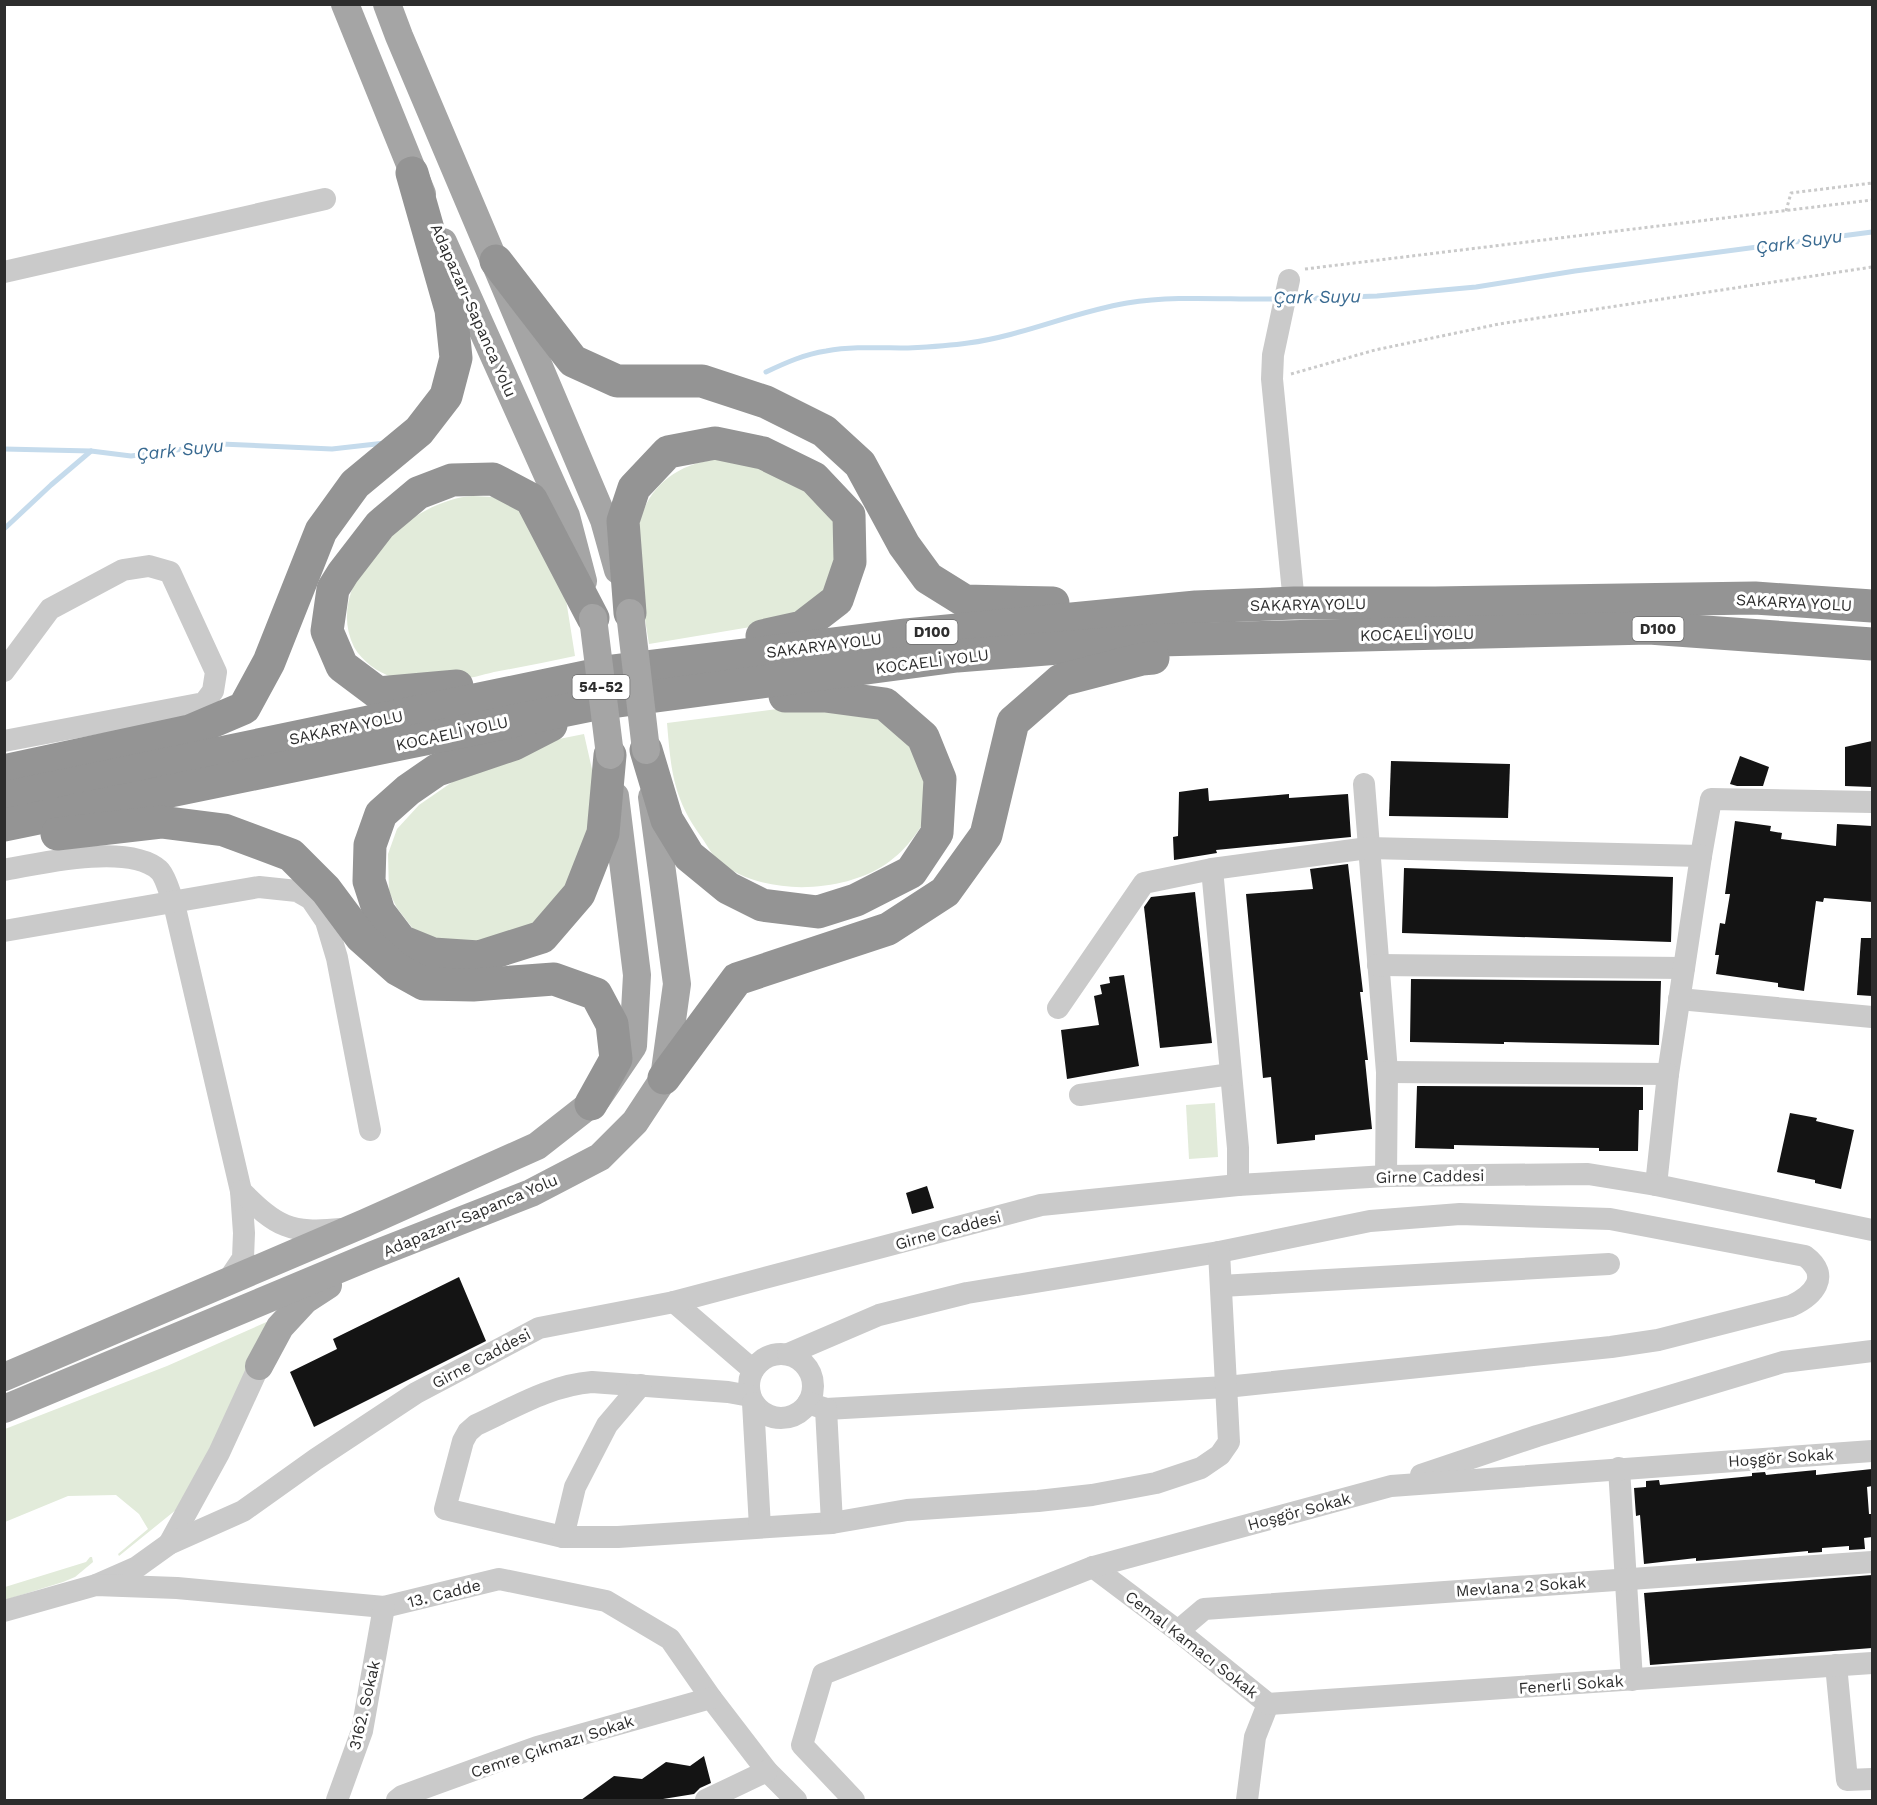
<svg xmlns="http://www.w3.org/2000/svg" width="1877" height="1805" font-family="'Work Sans',sans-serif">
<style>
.green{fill:#e2ebda}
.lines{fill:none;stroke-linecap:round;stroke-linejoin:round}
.stream{stroke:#c5dbec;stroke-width:5}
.building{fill:#141414}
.path{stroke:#cacaca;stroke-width:3;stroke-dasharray:3 3;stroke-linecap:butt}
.minor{stroke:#cacaca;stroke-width:22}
.major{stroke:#a5a5a5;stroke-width:28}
.highway{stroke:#949494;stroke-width:33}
.major-bridge{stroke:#a5a5a5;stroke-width:28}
.labels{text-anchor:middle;stroke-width:6;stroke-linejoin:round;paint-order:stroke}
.shield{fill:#fff;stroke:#6c6c6c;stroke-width:1.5}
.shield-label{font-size:15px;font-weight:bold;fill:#2d2d2d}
.street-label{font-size:16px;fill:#2d2d2d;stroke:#fff}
.water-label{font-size:18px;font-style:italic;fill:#396a91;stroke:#fff}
</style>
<rect width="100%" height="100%" fill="#fff"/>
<g class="green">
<path d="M723 459 776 471 836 513 841 581 781 622 649 644C645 617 639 589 637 562 631 503 665 462 723 459Z"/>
<path d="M473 496 492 497 502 501 523 513 560 562 575 656C548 662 521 667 494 672 482 675 469 679 458 679 446 680 433 679 421 678 412 678 402 679 393 677 378 673 362 661 354 647 321 581 411 499 473 496Z"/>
<path d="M785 708 896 710 934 805C920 829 909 848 886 864 842 894 759 897 718 860 712 855 707 845 702 838 673 798 671 771 667 723Z"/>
<polygon points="584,734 599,800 564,908 488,948 417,934 397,908 389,892 388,854 397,829 419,805 461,776 559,739"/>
<polygon points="1215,1103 1218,1157 1189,1159 1186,1105"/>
<polygon points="287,1313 182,1505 119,1556 118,1554 148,1529 139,1514 116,1495 68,1496 5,1522 5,1429 167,1366"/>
<polygon points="90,1557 92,1557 93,1562 75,1577 63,1582 5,1600 5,1587 86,1562"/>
</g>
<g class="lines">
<g class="stream">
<polyline points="1290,299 1377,296 1476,287 1575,271 1872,232"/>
<path d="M766 372C785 363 805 354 826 351 853 346 881 348 908 348 928 347 948 346 968 343 1022 336 1073 312 1127 303 1178 295 1228 300 1278 299"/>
<polyline points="4,449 91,451 131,456 221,444 332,449 385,443"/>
<polyline points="4,529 51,485 91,451"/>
</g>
</g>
<g class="building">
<polygon points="1872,741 1872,787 1845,786 1845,747"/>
<polygon points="1740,756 1769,767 1763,786 1737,786 1730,784"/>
<polygon points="1391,761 1510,764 1508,818 1389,816"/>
<polygon points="1208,788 1209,801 1289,794 1289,798 1348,794 1351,837 1216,850 1217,853 1174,860 1173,837 1178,836 1179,792"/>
<polygon points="1735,821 1771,826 1770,831 1782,833 1781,839 1836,846 1837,824 1872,826 1872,902 1824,898 1823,902 1816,901 1804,991 1778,987 1778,983 1716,974 1719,955 1715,955 1720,923 1725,924 1730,894 1725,894"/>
<polygon points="1348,864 1363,992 1360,992 1368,1060 1365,1060 1372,1129 1315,1135 1315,1140 1277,1144 1271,1077 1263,1078 1246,894 1313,889 1310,869"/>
<polygon points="1404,868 1673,877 1671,942 1402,933"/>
<polygon points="1195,892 1212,1043 1160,1048 1144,907 1151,897"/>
<polygon points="1861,938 1872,938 1872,996 1857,995"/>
<polygon points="1124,975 1139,1066 1067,1079 1061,1030 1099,1025 1094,996 1102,994 1100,985 1110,983 1109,977"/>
<polygon points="1411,979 1661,981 1659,1045 1504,1042 1504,1044 1410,1042"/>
<polygon points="1417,1086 1643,1087 1643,1110 1639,1110 1638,1151 1599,1151 1599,1148 1454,1145 1454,1149 1415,1148"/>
<polygon points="1790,1113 1817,1118 1816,1121 1854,1130 1841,1189 1815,1183 1815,1180 1777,1172"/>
<polygon points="927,1186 934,1208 912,1214 906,1193"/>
<polygon points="459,1277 486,1341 314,1427 290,1372 337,1349 333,1339"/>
<polygon points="1872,1469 1872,1486 1867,1487 1869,1514 1872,1514 1872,1537 1864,1538 1865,1549 1849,1550 1849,1546 1822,1548 1822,1552 1808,1553 1808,1551 1696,1561 1696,1558 1644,1564 1640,1515 1636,1516 1634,1488 1646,1487 1646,1481 1659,1480 1660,1485 1752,1476 1752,1473 1765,1472 1766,1475 1816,1470 1816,1475"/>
<polygon points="1872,1575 1872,1648 1650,1665 1644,1593"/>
<polygon points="704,1756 711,1783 700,1788 694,1794 663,1799 664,1800 581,1800 614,1776 642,1779 666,1762 690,1766"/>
</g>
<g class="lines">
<g class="path">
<polyline points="1786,211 1791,193 1872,183"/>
<polyline points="1305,269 1872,200"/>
<polyline points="1291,374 1375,350 1499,324 1872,267"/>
</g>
<g class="minor">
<polyline points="4,272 325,199"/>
<polyline points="1289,280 1273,355 1272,379 1294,603"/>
<polyline points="4,671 50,609 123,570 149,566 170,572 216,672 213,691 204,703 4,741"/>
<polyline points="1364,784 1387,1072 1386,1176"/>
<polyline points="1701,856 1711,799 1872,802"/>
<polyline points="1212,869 1238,1148 1238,1185"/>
<path d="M4 870C41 863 129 843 159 870 165 875 172 899 175 908L241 1191 244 1233 243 1258 227 1282"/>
<polyline points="4,931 259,887 297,891 311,899 326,921 337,958 370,1130"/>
<polyline points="1378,965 1684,968"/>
<polyline points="1679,999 1872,1017"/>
<polyline points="1058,1008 1144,883 1212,869 1368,848 1701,856 1668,1074 1656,1185"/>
<polyline points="1387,1072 1668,1074"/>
<polyline points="1080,1095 1231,1074"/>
<path d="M241 1191C277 1227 290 1234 341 1229"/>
<polyline points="1221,1286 1609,1264"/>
<polyline points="674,1302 753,1370"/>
<circle cx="781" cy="1386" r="32"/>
<path d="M788 1354 879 1315 967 1293 1219 1252 1370 1221 1460 1214 1610 1219 1805 1256C1832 1276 1813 1296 1791 1306L1658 1340 1611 1347 1226 1387 826 1409 808 1403"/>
<path d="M750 1396 728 1392 592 1382C551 1385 513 1408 476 1425L468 1432 463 1441 445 1509 563 1537H618L832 1523 907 1510 1038 1501 1092 1495 1156 1483 1201 1468 1220 1455 1229 1442 1219 1252"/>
<polyline points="753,1403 760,1527"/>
<polyline points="826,1409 832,1523"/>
<polyline points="1619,1468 1632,1680"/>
<polyline points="1421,1475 1537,1436 1783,1362 1872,1351"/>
<polyline points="563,1537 575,1487 607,1425 641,1385"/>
<polyline points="169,1544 219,1453 259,1366"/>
<polyline points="1093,1567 1178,1631 1268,1704 1255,1737 1247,1800"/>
<polyline points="96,1585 137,1567 169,1544 243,1511 316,1459 416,1393 539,1328 674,1302 1041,1205 1238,1185 1386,1176 1588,1174 1656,1185 1872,1230"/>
<polyline points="4,1611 96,1585 177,1588 384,1607 499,1579 606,1601 670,1639 711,1698 767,1771 796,1800"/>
<polyline points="1178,1631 1204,1609 1872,1562"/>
<polyline points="1836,1665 1847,1780 1872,1779"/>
<polyline points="1268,1704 1872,1663"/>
<polyline points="337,1800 362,1731 384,1607"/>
<polyline points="397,1800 402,1796 537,1747 711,1698"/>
<polyline points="706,1800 767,1771"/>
<polyline points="854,1800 802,1745 823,1674 1093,1567 1391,1486 1872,1451"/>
</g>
<g class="major">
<polyline points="345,4 422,194"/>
<polyline points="387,4 399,36 604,520 618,570"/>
<polyline points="443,242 566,516 583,581"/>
<polyline points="259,1366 280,1327 305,1300 328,1285"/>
<polyline points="4,1377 365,1223 537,1146 597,1099 633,1046 637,975 615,796"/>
<polyline points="4,1409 373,1255 531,1193 600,1157 635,1122 664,1078 677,984 652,797"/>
</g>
<g class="highway">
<polyline points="496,261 573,361 617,381 702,381 766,402 824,431 860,464 904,545 928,578 965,601 1053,603"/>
<polyline points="630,613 623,521 634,488 668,452 715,443 763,453 814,478 849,515 850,562 837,600 802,627 762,636"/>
<polyline points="457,686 378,693 342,666 327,631 333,589 343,573 380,525 418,493 452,480 493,479 531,499 593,618"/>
<polyline points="551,725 514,744 437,770 408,790 381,814 370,845 369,881 379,912 401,941 433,954 479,957 542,937 579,894 603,833 610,755"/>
<polyline points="646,750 667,820 689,856 728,888 762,905 818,912 856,900 911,872 937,833 940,779 923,737 885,704 825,696 785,696"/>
<polyline points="4,771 190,731 244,708 269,662 321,531 355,484 419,431 446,396 456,358 451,310 412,173"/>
<polyline points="4,798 614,671 906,635 1196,607 1294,603 1435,603 1755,598 1872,606"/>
<polyline points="4,825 596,704 957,656 1159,640 1649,628 1872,644"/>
<polyline points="57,834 161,822 224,830 291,855 326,890 361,937 397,969 424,984 473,985 554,979 596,994 612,1024 616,1059 591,1104"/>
<polyline points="664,1078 737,979 888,929 945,892 986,835 1013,722 1061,680 1142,659 1153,658"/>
</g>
<g class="major-bridge">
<polyline points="630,613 646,750"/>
<polyline points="593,618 610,755"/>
</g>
</g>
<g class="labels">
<g class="shield">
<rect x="1632.5" y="617" width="51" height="24" rx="4.5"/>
<rect x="906.5" y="620" width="51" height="24" rx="4.5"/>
<rect x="572.5" y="675" width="57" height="24" rx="4.5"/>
</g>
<g class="shield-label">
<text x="1658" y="634">D100</text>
<text x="932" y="637">D100</text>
<text x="601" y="692">54-52</text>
</g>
<g class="street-label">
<text transform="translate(474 310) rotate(66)" y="6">Adapazarı-Sapanca Yolu</text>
<text transform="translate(1794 602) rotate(3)" y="6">SAKARYA YOLU</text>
<text transform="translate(1308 604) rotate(-1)" y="6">SAKARYA YOLU</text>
<text transform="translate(1417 634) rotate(-1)" y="6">KOCAELİ YOLU</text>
<text transform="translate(824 645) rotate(-7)" y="6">SAKARYA YOLU</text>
<text transform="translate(932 661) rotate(-7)" y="6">KOCAELİ YOLU</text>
<text transform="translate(346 727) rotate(-12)" y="6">SAKARYA YOLU</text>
<text transform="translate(452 733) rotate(-12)" y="6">KOCAELİ YOLU</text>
<text transform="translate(1430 1176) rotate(-1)" y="6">Girne Caddesi</text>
<text transform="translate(470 1215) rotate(-23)" y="6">Adapazarı-Sapanca Yolu</text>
<text transform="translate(948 1230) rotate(-15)" y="6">Girne Caddesi</text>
<text transform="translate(481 1358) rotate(-28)" y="6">Girne Caddesi</text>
<text transform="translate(1781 1457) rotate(-4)" y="6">Hoşgör Sokak</text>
<text transform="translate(1299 1511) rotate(-15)" y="6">Hoşgör Sokak</text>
<text transform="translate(1521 1586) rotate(-4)" y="6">Mevlana 2 Sokak</text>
<text transform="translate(444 1593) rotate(-14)" y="6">13. Cadde</text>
<text transform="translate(1192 1644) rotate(38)" y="6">Cemal Kamacı Sokak</text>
<text transform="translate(1571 1684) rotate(-4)" y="6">Fenerli Sokak</text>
<text transform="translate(364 1705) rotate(-77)" y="6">3162. Sokak</text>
<text transform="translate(552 1746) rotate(-18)" y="6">Cemre Çıkmazı Sokak</text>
</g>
<g class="water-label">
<text transform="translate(1799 242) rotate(-8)" y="6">Çark Suyu</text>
<text transform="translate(1317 297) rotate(-1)" y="6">Çark Suyu</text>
<text transform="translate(180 450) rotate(-6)" y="6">Çark Suyu</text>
</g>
</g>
<rect width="1877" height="1805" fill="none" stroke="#2d2d2d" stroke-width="12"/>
</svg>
